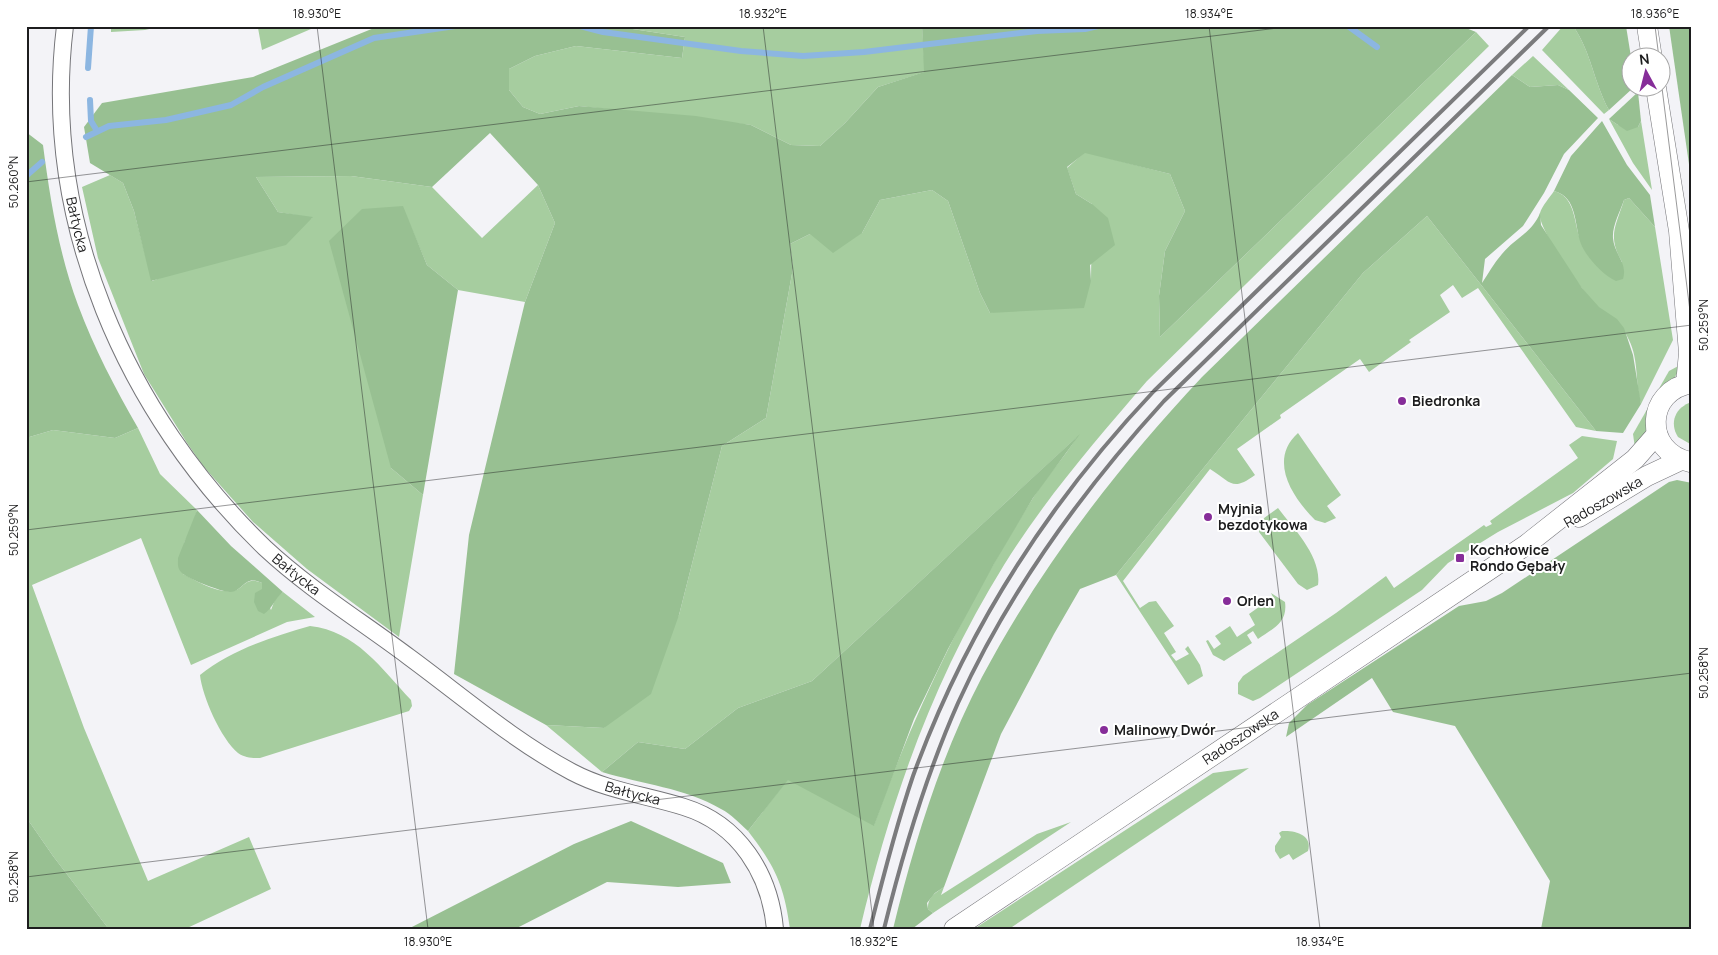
<svg xmlns="http://www.w3.org/2000/svg" width="1718" height="955" font-family="Manrope,sans-serif">
<style>
.green{fill:#a6cd9f}
.forest{fill:#98c092}
.lines{fill:none;stroke-linecap:round;stroke-linejoin:round}
.stream{stroke:#8cb6e1;stroke-width:6}
.minor-casing{stroke:#757579;stroke-width:18}
.tertiary-casing{stroke:#757579;stroke-width:21}
.minor{stroke:#fff;stroke-width:16}
.tertiary{stroke:#fff;stroke-width:20}
.rail{stroke:#7b7b7d;stroke-width:4}
.ticks{fill:none;stroke:#1d1d1e;stroke-width:1;stroke-opacity:0.45}
.poi-dot{fill:#862d99;stroke:#fff;stroke-width:2}
.labels{text-anchor:middle;stroke-width:4;stroke-linejoin:round;paint-order:stroke}
.street-label{font-size:14px;fill:#1d1d1e;stroke:#fff}
.poi-label{font-size:14px;font-weight:bold;fill:#1d1d1e;stroke:#fff;text-anchor:start}
.neatline{fill:none;stroke:#1d1d1e;stroke-width:2}
.ticks-label{font-size:12px;text-anchor:middle;fill:#1d1d1e}
</style>
<rect width="100%" height="100%" fill="#f3f3f7"/>
<g class="green">
<polygon points="111,26 162,26 145,30 111,32"/>
<polygon points="229,26 318,26 262,50 258,28 229,29"/>
<polygon points="613,26 922,26 925,72 878,87 845,123 820,146 791,145 751,125 579,106 540,114 523,107 509,90 509,69 535,56 576,46 682,58 685,37"/>
<path d="M1563 26H1573C1591 51 1594 83 1609 110L1604 114 1542 50Z"/>
<path d="M1476 32 1489 46 1147 381C1096 440 1045 499 1004 565 933 679 891 800 860 929H790C784 885 775 866 748 831L788 779 874 825C914 711 968 601 1033 498 1046 477 1064 458 1077 437L812 681 738 708 685 749 638 742 602 772 546 725 604 728 679 615 722 446 766 418 793 268 790 244 810 234 862 233 880 200 932 190 948 201 980 293 990 313 1091 281 1092 204 1076 194 1067 168 1085 152 1170 174 1185 211 1165 251 1159 296 1160 337Z"/>
<polygon points="1533,56 1569,90 1558,85 1530,87 1512,75"/>
<polygon points="1609,119 1618,125 1638,127 1641,121 1652,190 1633,163"/>
<polygon points="110,175 123,183 134,211 152,281 312,218 278,212 256,177 351,176 432,187 482,238 538,185 555,223 525,302 458,290 427,265 402,206 391,468 423,495 399,637 307,569 253,522 203,466 187,443 144,374 98,258 82,187"/>
<path d="M1554 191C1574 196 1574 219 1579 236 1582 245 1587 253 1593 260L1622 262C1607 236 1616 226 1624 200L1629 198 1655 227 1673 340 1641 404C1635 383 1639 360 1629 340 1620 320 1613 320 1598 307 1586 297 1536 227 1540 213 1542 206 1550 197 1554 191Z"/>
<path d="M1427 216 1596 431 1576 427 1478 288 1462 298 1453 285 1440 295 1450 312 1409 340 1411 342 1369 372 1360 359 1280 415 1281 418 1237 449 1255 475C1232 492 1231 482 1210 469L1123 581 1140 608 1149 602 1156 601 1174 626 1164 633 1176 652 1171 655 1176 661 1189 654 1185 649 1188 646 1200 665 1203 676 1188 685 1116 575 1363 273Z"/>
<polygon points="1682,364 1641,440 1635,448 1633,434 1669,371"/>
<path d="M1692 402V445L1678 437C1669 423 1675 407 1692 402Z"/>
<path d="M138 428 160 474 197 510 192 528 184 543 183 574C195 580 216 593 231 591 244 591 244 575 262 583V589L271 610 276 597 283 592 315 617 287 622 191 665 141 538 32 585 84 728 148 881 249 837 271 889 185 929 108 928 53 856 26 817V438L53 430 115 438Z"/>
<path d="M1298 433 1341 495 1327 506 1336 518 1325 523 1315 520C1292 497 1268 460 1298 433Z"/>
<polygon points="1582,436 1617,441 1613,459 1573,493 1498,532 1448,563 1422,590 1260,698 1253,701 1238,694 1238,683 1243,676 1336,613 1386,576 1394,588 1484,525 1486,527 1492,524 1490,521 1578,458 1569,445"/>
<path d="M1278 508C1294 529 1322 557 1318 585L1307 590 1298 584 1259 532 1260 521Z"/>
<path d="M1271 593 1285 602C1288 623 1272 629 1258 639L1253 631 1247 635 1252 643 1224 661 1213 655 1206 641 1208 640 1214 649 1221 644 1215 636 1230 626 1237 637 1255 625 1249 614 1273 597Z"/>
<path d="M310 626C356 631 381 668 411 700L412 706 409 711 260 758C252 758 245 758 238 753 221 739 202 696 200 675 230 650 272 637 310 626Z"/>
<polygon points="1249,768 1009,929 974,929 1213,773"/>
<path d="M1071 822 942 907 933 913 928 909C927 898 935 893 944 887L941 895 1037 834Z"/>
<path d="M1282 831C1295 830 1313 835 1308 851L1293 860 1289 854 1280 859 1275 851V846L1281 837 1279 833Z"/>
</g>
<g class="forest">
<polygon points="379,26 613,26 685,37 682,58 576,46 535,56 509,69 509,90 523,107 540,114 579,106 696,116 751,125 791,145 820,146 845,123 878,87 924,72 922,26 1461,26 1476,32 1160,337 1159,296 1165,251 1185,211 1170,174 1085,153 1067,167 1076,194 1092,204 1108,218 1115,245 1090,265 1091,281 1084,308 990,313 980,293 948,201 932,190 880,200 862,233 833,253 810,234 790,244 793,268 766,418 722,446 679,615 651,694 604,728 546,725 454,674 469,535 525,302 555,223 538,185 490,133 432,187 351,176 256,177 278,212 313,217 286,245 151,281 134,211 123,183 90,163 84,127 102,103 253,77"/>
<path d="M1573 26H1626L1631 57 1630 88H1633L1609 110C1594 83 1591 51 1573 26Z"/>
<polygon points="1669,26 1692,26 1692,185"/>
<path d="M1512 75 1530 87 1558 85 1569 90 1598 118 1564 154 1544 193 1523 226 1485 259 1482 283C1488 274 1494 263 1502 254 1515 238 1532 233 1540 213L1541 225 1582 288 1599 307 1617 319 1624 328 1633 355 1641 404 1623 433 1596 431 1427 216 1363 273 1116 575 1080 589 1054 634 1001 734 944 887 935 893 927 903 928 909 933 913 912 929H893C914 843 941 755 982 677 1041 566 1117 468 1202 377Z"/>
<polygon points="1638,92 1641,121 1638,127 1627,131 1609,119"/>
<path d="M1602 121 1627 165 1650 195 1655 227 1629 198 1624 200C1620 212 1612 226 1613 238 1614 254 1628 263 1623 279L1616 281C1603 275 1587 258 1581 244 1574 225 1578 197 1554 191L1571 156Z"/>
<path d="M26 132 43 145C50 199 59 254 78 305 94 348 115 388 138 428L115 438 53 430 26 438Z"/>
<polygon points="403,206 427,265 458,290 423,495 391,468 329,241 362,209"/>
<path d="M1080 434 1033 498 994 564 948 649 914 719 874 826 788 780 748 831C740 824 731 814 721 809 685 788 642 784 602 772L638 742 685 749 738 708 812 681Z"/>
<polygon points="1677,480 1692,483 1692,929 1541,929 1550,881 1455,726 1393,712 1372,678 1286,737 1289,723 1307,705 1459,606 1486,601 1502,593 1669,482"/>
<path d="M197 510 231 546 283 592C274 599 273 608 264 614L258 611 254 602 255 593 262 589V583C244 574 244 591 230 592 222 592 188 579 182 573 177 568 178 564 178 558Z"/>
<polygon points="26,817 53,856 108,928 114,929 26,929"/>
<polygon points="631,821 723,863 731,883 678,887 607,882 515,929 408,929 574,844"/>
</g>
<g class="lines">
<g class="stream">
<polyline points="580,26 603,32 741,51 803,56 864,52 1037,31 1085,29 1098,26"/>
<polyline points="1300,26 1329,26"/>
<polyline points="1348,26 1377,47"/>
<polyline points="88,68 91,26"/>
<polyline points="90,100 91,121 97,131"/>
<polyline points="86,137 109,126 166,120 231,105 263,87 374,38 455,26"/>
<polyline points="26,176 42,162"/>
</g>
<defs>
<g id="minor">
<path id="s1" d="M65 26C41 221 126 414 265 548 309 589 361 621 409 657 462 696 514 741 572 772 608 791 646 795 684 807 739 824 770 874 775 929"/>
</g>
<g id="tertiary">
<polyline points="1647,26 1652,58"/>
<polyline points="1656,88 1679,231 1689,353 1686,384"/>
<path d="M1690 462C1643 452 1645 390 1692 383"/>
<polyline points="1579,517 1647,476 1681,460"/>
<path id="s2" d="M954 929 1526 545 1635 459 1657 434"/>
</g>
</defs>
<use href="#minor" class="minor-casing"/>
<use href="#tertiary" class="tertiary-casing"/>
<use href="#minor" class="minor"/>
<use href="#tertiary" class="tertiary"/>
<g class="rail">
<path d="M870 929C883 877 896 826 913 776 966 630 1048 503 1154 391L1529 26"/>
<path d="M884 929C903 852 926 775 958 703 1009 591 1082 491 1164 401L1549 26"/>
</g>
</g>
<path class="ticks" d="M317 26 428 929M763 26 874 929M1209 26 1320 929M1655 26 1659 58M1660 72 1692 327M26 182 1294 26M26 530 1692 325M26 877 1692 673"/>
<g class="poi-dot">
<circle cx="1402" cy="401" r="5"/>
<circle cx="1208" cy="517" r="5"/>
<rect x="1455" y="553" width="10" height="10" rx="2.5"/>
<circle cx="1227" cy="601" r="5"/>
<circle cx="1104" cy="730" r="5"/>
</g>
<g class="labels">
<g class="street-label">
<text dy="5" stroke="none"><textPath href="#s1" startOffset="200">Bałtycka</textPath></text>
<text transform="translate(1603 502) rotate(-30)" y="5">Radoszowska</text>
<text dy="5" stroke="none"><textPath href="#s1" startOffset="620">Bałtycka</textPath></text>
<text dy="5" stroke="none"><textPath href="#s2" startOffset="345">Radoszowska</textPath></text>
<text dy="5" stroke="none"><textPath href="#s1" startOffset="1024">Bałtycka</textPath></text>
</g>
<g class="poi-label">
<text x="1412" y="406">Biedronka</text>
<text x="1218" y="514">Myjnia<tspan x="1218" dy="16">bezdotykowa</tspan></text>
<text x="1470" y="555">Kochłowice<tspan x="1470" dy="16">Rondo Gębały</tspan></text>
<text x="1237" y="606">Orlen</text>
<text x="1114" y="735">Malinowy Dwór</text>
</g>
</g>
<rect width="1718" height="955" fill="none" stroke="#ffffff" stroke-width="55"/>
<g transform="translate(1646 72) rotate(353)"><circle r="24" fill="#ffffff" stroke="#a5a5a5"/>
<path d="M0-4L9 19L0 12L-9 19Z" fill="#862d99"/>
<text y="-8" font-size="14" font-weight="bold" text-anchor="middle" fill="#1d1d1e">N</text>
</g>
<rect x="28" y="28" width="1662" height="900" class="neatline"/>
<g class="ticks-label">
<text x="317" y="18">18.930°E</text>
<text x="763" y="18">18.932°E</text>
<text x="1209" y="18">18.934°E</text>
<text x="1655" y="18">18.936°E</text>
<text transform="translate(14 182) rotate(-90)" y="4">50.260°N</text>
<text transform="translate(1704 325) rotate(-90)" y="4">50.259°N</text>
<text transform="translate(14 530) rotate(-90)" y="4">50.259°N</text>
<text transform="translate(1704 673) rotate(-90)" y="4">50.258°N</text>
<text transform="translate(14 877) rotate(-90)" y="4">50.258°N</text>
<text x="428" y="946">18.930°E</text>
<text x="874" y="946">18.932°E</text>
<text x="1320" y="946">18.934°E</text>
</g>
</svg>
